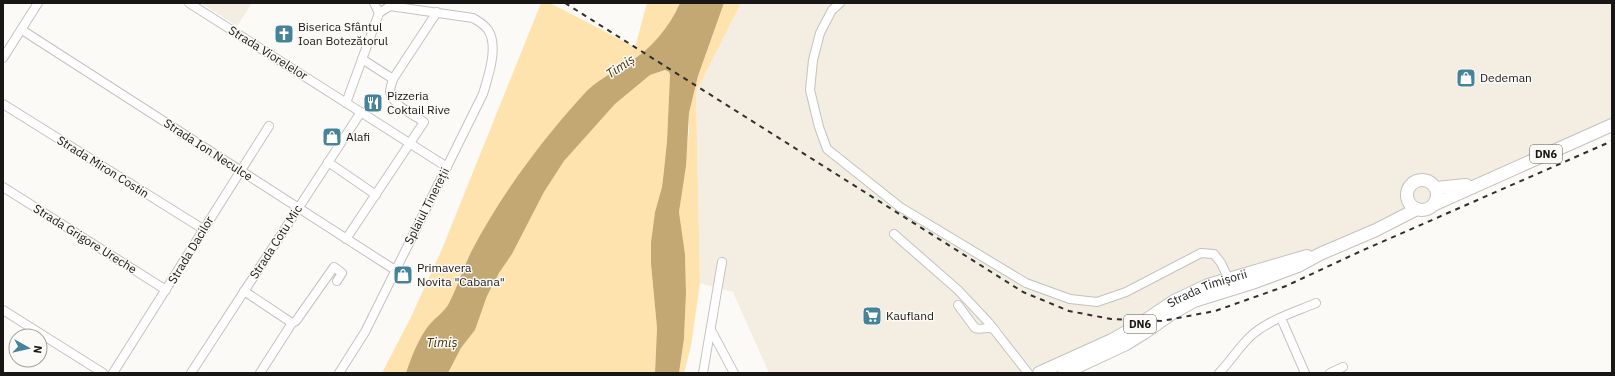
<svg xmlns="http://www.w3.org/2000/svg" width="1615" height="376" font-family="'IBM Plex Sans',sans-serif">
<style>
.built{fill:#f3ede2}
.green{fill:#ffe3af}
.water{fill:#c3a873}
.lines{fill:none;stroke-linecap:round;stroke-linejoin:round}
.minor-casing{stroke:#c4c2bf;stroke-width:10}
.primary-casing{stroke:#c4c2bf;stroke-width:14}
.minor{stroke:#fff;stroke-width:8}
.primary{stroke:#fff;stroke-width:12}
.rail{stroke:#302f2e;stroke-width:2;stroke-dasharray:5 5;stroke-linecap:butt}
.labels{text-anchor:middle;stroke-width:3;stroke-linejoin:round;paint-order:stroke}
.shield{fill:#fcfaf6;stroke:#5c5b59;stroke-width:1}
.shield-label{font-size:11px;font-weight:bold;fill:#181716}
.poi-label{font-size:12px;fill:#181716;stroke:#fcfaf6;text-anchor:start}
.street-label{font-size:12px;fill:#181716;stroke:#fcfaf6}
.water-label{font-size:13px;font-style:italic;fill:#463206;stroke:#fcfaf6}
</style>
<rect width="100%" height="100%" fill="#fcfaf6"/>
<g class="built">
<polygon points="201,3 252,3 237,26"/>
<polygon points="741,3 1612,3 1612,131 1493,175 1400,213 1296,258 1098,340 1022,373 769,373 733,292 700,283 696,92"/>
</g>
<g class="green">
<path d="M541 3H550L635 47 647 3H680C669 28 651 49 627 64 612 73 595 81 583 95 540 142 501 195 471 252 463 269 457 288 448 305 442 314 432 320 426 329 417 342 411 358 406 373H382L411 317 442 249Z"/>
<polygon points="724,3 741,3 696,92 700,283 691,346 684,373 679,373 684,339 686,293 685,254 679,212 689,131 689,113 698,76"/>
<polygon points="665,70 669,72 670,75 667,141 664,170 662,187 655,212 651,242 651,264 657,328 655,373 448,373 461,348 475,330 487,296 499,273 512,254 544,192 564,161 615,104 650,75"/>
</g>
<path class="water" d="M680 3H724L698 76 689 113 686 166 679 212 685 254 686 293 684 339 679 373H655L657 328 651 264V242L655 212 662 187 664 170 667 141 670 75 669 72 665 70 650 75 615 104 564 161 544 192 512 254 499 273 487 296 475 330 461 348 448 373H406C411 358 417 342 426 329 432 320 442 314 448 305 457 288 463 269 471 252 501 195 540 142 583 95 595 81 612 73 627 64 651 49 669 28 680 3Z"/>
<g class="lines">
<defs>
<g id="minor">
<polyline points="189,3 447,167"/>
<polyline points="374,3 379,13"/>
<polyline points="840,3 832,10 820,33 813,60 810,90 819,127 827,149 900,207 1026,283 1070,299 1097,302 1126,292 1201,253 1214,254 1221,263 1230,282"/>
<polyline points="22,30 395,270"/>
<polyline points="3,58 38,3"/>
<polyline points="362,59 393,79"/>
<polyline points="3,104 203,229"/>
<polyline points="328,162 376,195"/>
<polyline points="3,187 166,290"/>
<polyline points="894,234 958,290 989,323 1028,373"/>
<path d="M346 239 424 122C414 115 393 106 390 92 390 88 392 83 393 79L437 12"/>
<polyline points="244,291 292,323"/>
<path d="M958 305 975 328C982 331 988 325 995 330"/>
<polyline points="3,310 103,373"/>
<polyline points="1281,318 1305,373"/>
<polyline points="711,330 734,373"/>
<polyline points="113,373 269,126"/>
<polyline points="191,373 361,112"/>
<polyline points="260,373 292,323 296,321 334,267 342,273 337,281"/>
<path d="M339 373 365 332 483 94C488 77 499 46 488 30 484 24 478 21 473 18L390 6 379 13 346 103"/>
<polyline points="703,373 722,262"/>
<path d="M1219 373C1231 361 1240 345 1253 334 1271 319 1295 312 1316 303"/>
<polyline points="1330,373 1343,367"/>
</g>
<g id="primary">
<circle cx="1422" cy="195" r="15"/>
<polyline points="1436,188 1466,185"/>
<polyline points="1435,204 1612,125"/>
<path id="s1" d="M1039 373 1112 340 1140 324 1174 301 1208 285 1307 256"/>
<polyline points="1064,373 1126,344 1144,333 1171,314 1194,301 1255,282 1298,266 1320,254 1376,230 1417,209"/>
</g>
</defs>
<use href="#minor" class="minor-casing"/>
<use href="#primary" class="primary-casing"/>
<use href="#minor" class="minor"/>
<use href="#primary" class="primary"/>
<polyline class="rail" points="565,3 1023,292 1069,311 1111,319 1162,321 1215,311 1286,286 1359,252 1612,141"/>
</g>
<defs>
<symbol id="church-square" viewBox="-11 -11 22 22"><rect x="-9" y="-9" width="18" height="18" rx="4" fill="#458399" stroke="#fcfaf6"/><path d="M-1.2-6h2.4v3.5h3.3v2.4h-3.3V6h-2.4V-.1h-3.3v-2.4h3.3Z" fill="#fff"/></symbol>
<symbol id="shop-square" viewBox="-11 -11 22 22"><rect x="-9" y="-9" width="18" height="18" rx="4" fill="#458399" stroke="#fcfaf6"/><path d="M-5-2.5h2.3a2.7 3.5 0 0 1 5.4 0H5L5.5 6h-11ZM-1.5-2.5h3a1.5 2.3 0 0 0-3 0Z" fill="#fff"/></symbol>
<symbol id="restaurant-square" viewBox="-11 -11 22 22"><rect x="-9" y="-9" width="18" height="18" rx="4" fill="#458399" stroke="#fcfaf6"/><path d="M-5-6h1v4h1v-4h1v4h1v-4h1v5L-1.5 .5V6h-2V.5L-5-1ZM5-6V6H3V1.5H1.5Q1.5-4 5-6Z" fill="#fff"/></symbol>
<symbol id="supermarket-square" viewBox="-11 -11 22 22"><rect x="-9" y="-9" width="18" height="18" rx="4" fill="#458399" stroke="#fcfaf6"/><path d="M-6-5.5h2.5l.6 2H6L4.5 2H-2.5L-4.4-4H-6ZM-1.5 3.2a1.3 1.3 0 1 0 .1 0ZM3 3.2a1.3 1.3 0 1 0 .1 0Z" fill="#fff"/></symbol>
</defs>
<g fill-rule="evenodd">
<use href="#church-square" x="273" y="23" width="22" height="22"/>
<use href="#shop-square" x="1455" y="67" width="22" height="22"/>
<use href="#restaurant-square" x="362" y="92" width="22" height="22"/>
<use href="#shop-square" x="321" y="126" width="22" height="22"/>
<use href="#shop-square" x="392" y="264" width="22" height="22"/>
<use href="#supermarket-square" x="861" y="305" width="22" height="22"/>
</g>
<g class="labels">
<g class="shield">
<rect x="1530" y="145" width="32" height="18" rx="3"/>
<rect x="1124" y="315" width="32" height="18" rx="3"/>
</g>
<g class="shield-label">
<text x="1546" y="158">DN6</text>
<text x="1140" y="328">DN6</text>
</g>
<g class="poi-label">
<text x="298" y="31">Biserica Sfântul<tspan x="298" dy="14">Ioan Botezătorul</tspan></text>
<text x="1480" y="82">Dedeman</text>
<text x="387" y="100">Pizzeria<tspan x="387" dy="14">Coktail Rive</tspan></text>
<text x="346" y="141">Alafi</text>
<text x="417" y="272">Primavera<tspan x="417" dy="14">Novita "Cabana"</tspan></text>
<text x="886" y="320">Kaufland</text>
</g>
<g class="street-label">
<text transform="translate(268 53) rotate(32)" y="4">Strada Viorelelor</text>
<text transform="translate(208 150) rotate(33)" y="4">Strada Ion Neculce</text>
<text transform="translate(103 167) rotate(32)" y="4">Strada Miron Costin</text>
<text transform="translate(427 206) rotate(-63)" y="4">Splaiul Tinereții</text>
<text transform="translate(85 239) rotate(32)" y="4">Strada Grigore Ureche</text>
<text transform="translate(276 242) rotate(-57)" y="4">Strada Cotu Mic</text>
<text transform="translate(191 250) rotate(-59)" y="4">Strada Dacilor</text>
<text dy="4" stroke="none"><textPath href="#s1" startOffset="189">Strada Timișorii</textPath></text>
</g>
<g class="water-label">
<text transform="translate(620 66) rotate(-34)" y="5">Timiș</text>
<text x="442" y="347">Timiș</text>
</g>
</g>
<rect width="1615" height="376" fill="none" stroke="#181716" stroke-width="8"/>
<g transform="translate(28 348) rotate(98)"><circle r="19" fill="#fcfaf6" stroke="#a19f9c"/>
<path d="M0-3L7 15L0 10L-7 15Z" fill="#458399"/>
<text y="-6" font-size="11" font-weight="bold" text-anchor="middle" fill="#181716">N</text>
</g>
</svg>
